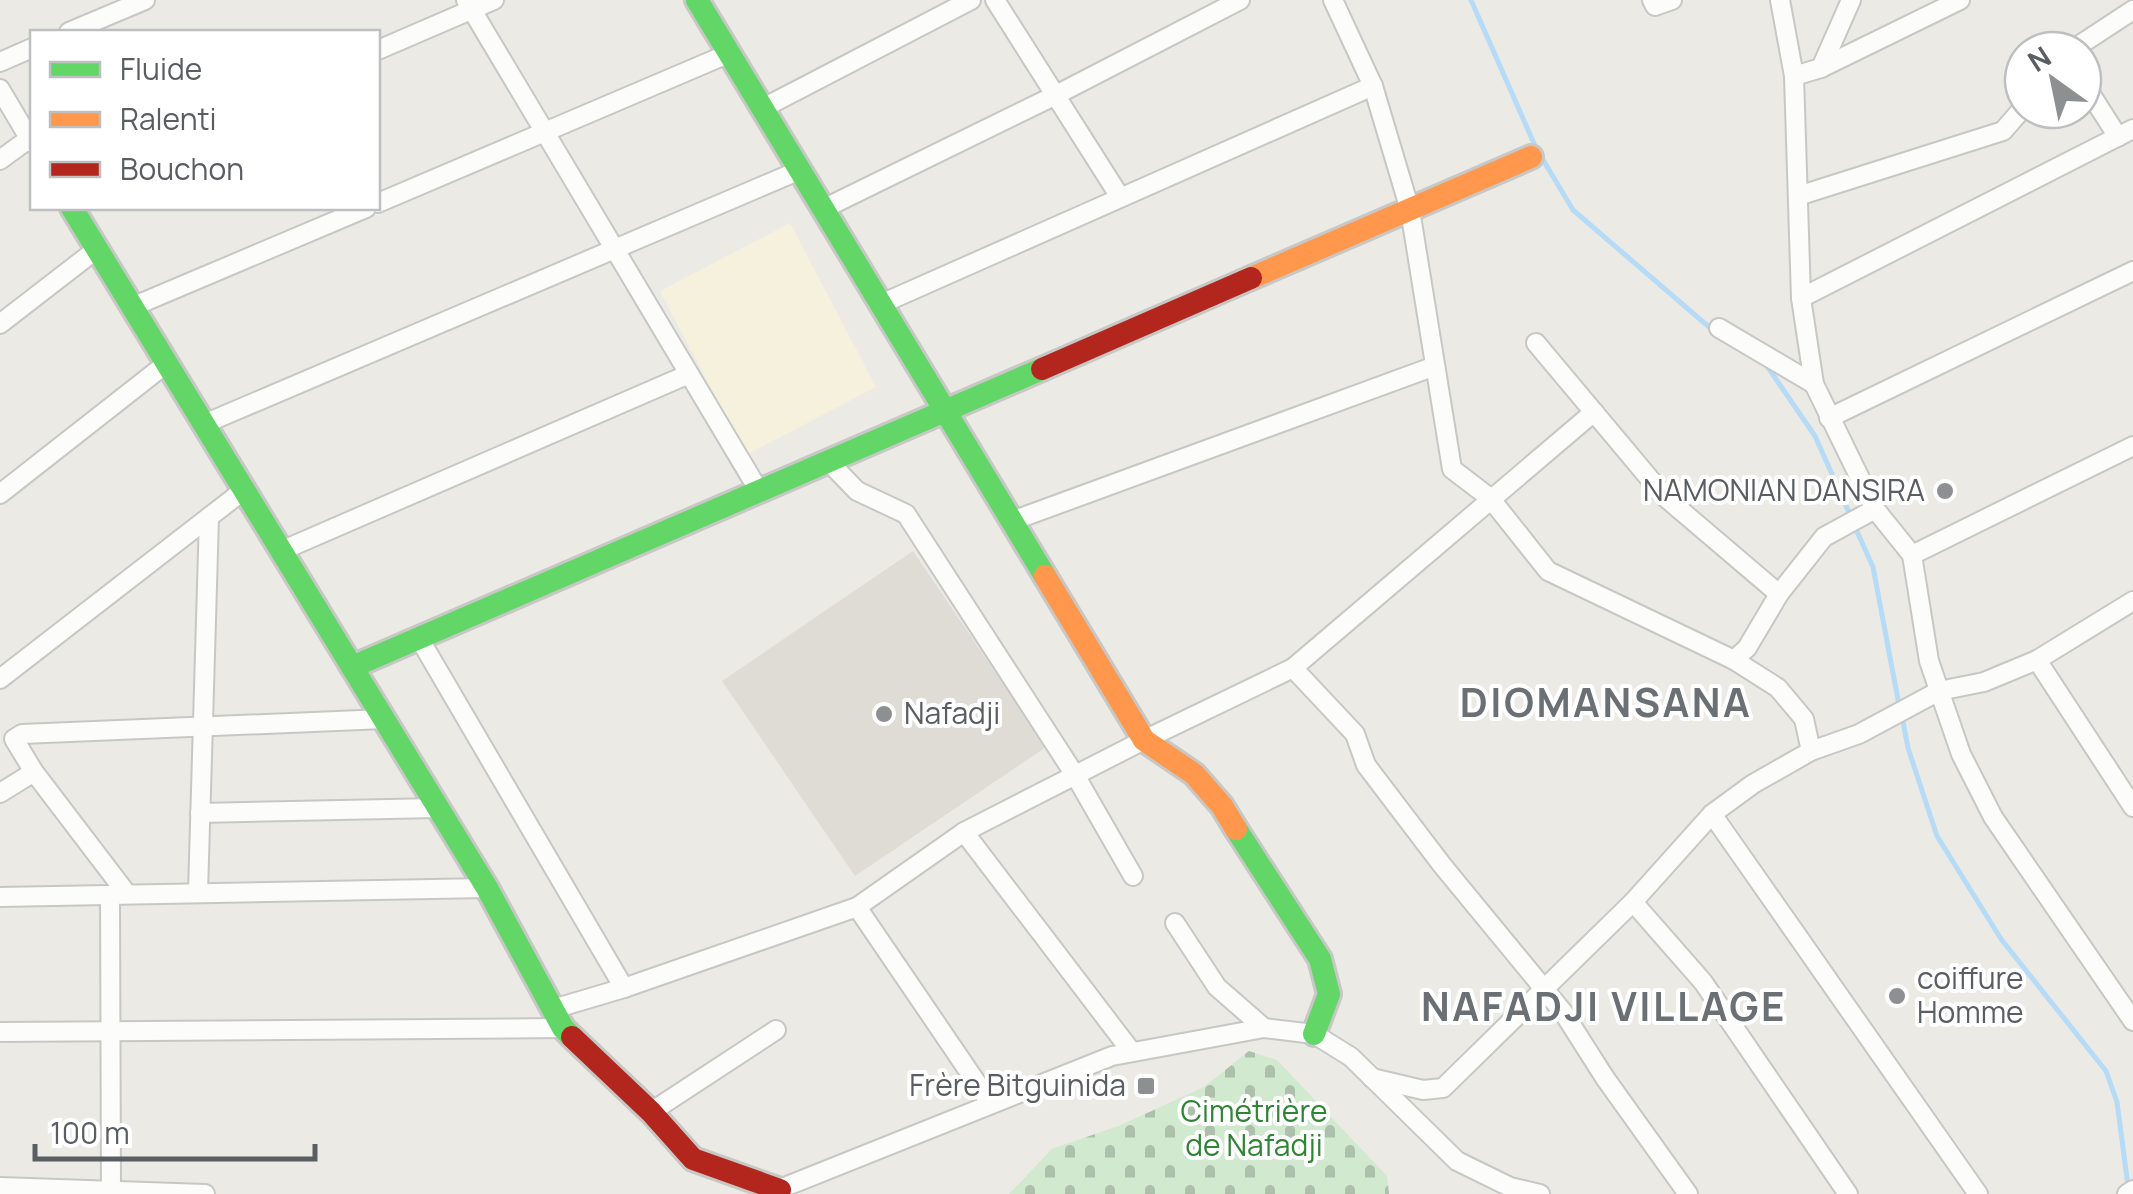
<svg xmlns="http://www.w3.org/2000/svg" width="2133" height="1194" font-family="Manrope,sans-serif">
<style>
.commercial{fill:#f6f1dc}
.education{fill:#dedcd4}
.cemetery{fill:url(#cemetery-stones)}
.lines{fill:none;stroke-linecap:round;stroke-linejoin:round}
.stream{stroke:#b6dbf7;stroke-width:5}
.street-casing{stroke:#c7c7c5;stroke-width:22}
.fast-casing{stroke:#c7c8c6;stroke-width:28}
.slow-casing{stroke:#c7c8c6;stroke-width:28}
.jam-casing{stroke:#c7c8c6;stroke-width:28}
.street{stroke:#fcfcfb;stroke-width:18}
.fast{stroke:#63d668;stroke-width:22}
.slow{stroke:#ff974d;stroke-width:22}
.jam{stroke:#b3261e;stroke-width:22}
.poi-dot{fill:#8d8f90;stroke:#fff;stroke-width:4}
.labels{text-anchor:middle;stroke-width:8;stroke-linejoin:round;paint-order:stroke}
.poi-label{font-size:30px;fill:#5a5e63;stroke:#fff;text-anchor:end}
.park-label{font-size:30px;fill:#2e8634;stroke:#fff}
.district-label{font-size:40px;font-weight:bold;letter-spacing:2.5px;fill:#6b7075;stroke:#fff}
</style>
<defs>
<pattern id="cemetery-stones" width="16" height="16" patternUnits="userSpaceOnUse" patternTransform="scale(2.5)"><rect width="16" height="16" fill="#d1e9ce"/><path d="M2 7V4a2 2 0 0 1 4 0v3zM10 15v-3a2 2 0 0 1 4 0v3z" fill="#adc0ab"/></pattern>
</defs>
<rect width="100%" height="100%" fill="#ebeae4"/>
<polygon class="commercial" points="790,223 876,387 746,455 660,291"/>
<polygon class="education" points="913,551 1046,747 855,876 722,681"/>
<polygon class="cemetery" points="1249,1051 1277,1060 1387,1176 1389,1194 1009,1194 1052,1149 1121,1125 1204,1087"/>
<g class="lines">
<g class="stream">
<polyline points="1471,0 1536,148"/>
<polyline points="1542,158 1573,210 1716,333"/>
<polyline points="1767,366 1815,436 1851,517"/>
<polyline points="1855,527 1873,567 1899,705"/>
<polyline points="1902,716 1908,748 1937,836 2001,939 2106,1071 2117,1102 2128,1186"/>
</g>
<defs>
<g id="street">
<polyline points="466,0 759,491"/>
<polyline points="995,0 1120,197"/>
<polyline points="1333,0 1373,86 1410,210 1452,469 1490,498 1548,571 1734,660 1747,648 1779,594 1824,537 1875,509"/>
<polyline points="1652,0 1655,6 1672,0"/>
<polyline points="1780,0 1794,76 1801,298 1814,384 1875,509 1912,555 1929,661 1961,754 1993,817 2133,1021"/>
<polyline points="69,32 145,0"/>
<polyline points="378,50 494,0"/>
<polyline points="2072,50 2133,10"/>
<polyline points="0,62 32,48"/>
<polyline points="1821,68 1851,0"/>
<polyline points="1794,76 1821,68 1960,0"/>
<polyline points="2083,82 2118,137"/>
<polyline points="0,89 32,143"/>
<polyline points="763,108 971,0"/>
<polyline points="0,160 30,138"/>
<polyline points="1798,196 2003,131 2023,108"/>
<polyline points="378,203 730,53"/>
<polyline points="823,209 1056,95 1240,0"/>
<polyline points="1801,298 2133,129"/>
<polyline points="881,304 1373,86"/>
<polyline points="132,307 366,208"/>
<polyline points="0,324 97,249"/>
<polyline points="1719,328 1814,384"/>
<polyline points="1536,343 1665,497 1779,594"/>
<polyline points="1829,418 2133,271"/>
<polyline points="204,424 800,170"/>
<polyline points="828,461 857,491 906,514 1075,775 1133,876"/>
<polyline points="0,494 167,363"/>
<polyline points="1012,521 1435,366"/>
<polyline points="281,551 689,374"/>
<polyline points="1912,555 2133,446"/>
<polyline points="419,638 624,988"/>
<polyline points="1734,660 1778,688 1804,719 1811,751"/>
<polyline points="2037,660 2133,807"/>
<polyline points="1293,668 1355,734 1366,765 1442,865 1563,1012 1605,1078 1688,1194"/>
<polyline points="0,679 244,490"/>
<polyline points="0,793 34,772"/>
<polyline points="200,813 438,808"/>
<polyline points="1712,814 1978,1194"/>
<polyline points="964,832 1131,1051"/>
<polyline points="198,893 209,517"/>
<polyline points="127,894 34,772 14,739 22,734 384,719"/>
<polyline points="110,895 111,1194"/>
<polyline points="0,897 487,888"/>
<polyline points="1633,902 1703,982 1848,1194"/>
<polyline points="857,907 991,1104"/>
<polyline points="1175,923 1217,987 1264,1028"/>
<polyline points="553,1009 624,988 857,907 964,832 1144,740 1293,668 1594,412"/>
<polyline points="0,1032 563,1028"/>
<polyline points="1372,1078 1423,1090 1443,1088 1633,902 1712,814 1753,784 1811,751 1859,734 1939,691 1984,682 2037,660 2133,601"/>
<polyline points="651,1112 776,1030"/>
<polyline points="0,1187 205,1194"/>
<polyline points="772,1192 1112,1056 1264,1028 1314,1034 1351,1057 1457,1161 1510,1187 1540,1194"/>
<polyline points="2127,1194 2133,1190"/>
</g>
<g id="fast">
<polyline points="697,0 1045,576"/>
<polyline points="72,208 487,888 563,1028 572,1037"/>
<polyline points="352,667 1042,369"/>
<polyline points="1236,829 1320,959 1329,994 1314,1034"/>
</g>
<g id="slow">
<polyline points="1251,278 1531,157"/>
<polyline points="1045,576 1144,740 1194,774 1222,806 1236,829"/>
</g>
<g id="jam">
<polyline points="1042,369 1251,278"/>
<polyline points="572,1037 651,1112 693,1159 780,1190"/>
</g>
</defs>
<use href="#street" class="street-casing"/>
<use href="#fast" class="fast-casing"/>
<use href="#slow" class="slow-casing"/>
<use href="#jam" class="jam-casing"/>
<use href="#street" class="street"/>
<use href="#fast" class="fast"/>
<use href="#slow" class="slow"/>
<use href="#jam" class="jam"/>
</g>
<g class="poi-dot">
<circle cx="1945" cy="491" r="10"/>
<circle cx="884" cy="714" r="10"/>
<circle cx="1897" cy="996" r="10"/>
<rect x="1136" y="1076" width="20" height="20" rx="5"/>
</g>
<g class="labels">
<g class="poi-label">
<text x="1925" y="501">NAMONIAN DANSIRA</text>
<text x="904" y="724" text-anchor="start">Nafadji</text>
<text x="1917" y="989" text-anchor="start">coiffure<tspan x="1917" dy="34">Homme</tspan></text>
<text x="1126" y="1096">Frère Bitguinida</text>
</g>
<g class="park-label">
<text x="1254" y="1122">Cimétrière<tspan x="1254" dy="34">de Nafadji</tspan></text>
</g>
<g class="district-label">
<text x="1606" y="717">DIOMANSANA</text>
<text x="1604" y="1021">NAFADJI VILLAGE</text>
</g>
</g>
<rect x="30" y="30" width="350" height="180" fill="#ffffff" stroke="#bdbfc1" stroke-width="2.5"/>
<rect x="50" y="62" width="50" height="15" fill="#63d668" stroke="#bdbfc1" stroke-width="2.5"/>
<text x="120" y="80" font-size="30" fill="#5a5e63">Fluide</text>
<rect x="50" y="112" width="50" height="15" fill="#ff974d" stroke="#bdbfc1" stroke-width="2.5"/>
<text x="120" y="130" font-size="30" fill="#5a5e63">Ralenti</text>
<rect x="50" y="162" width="50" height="15" fill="#b3261e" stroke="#bdbfc1" stroke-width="2.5"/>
<text x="120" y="180" font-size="30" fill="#5a5e63">Bouchon</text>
<g transform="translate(2053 80) rotate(327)"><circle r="48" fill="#ffffff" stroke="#bdbfc1" stroke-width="2.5"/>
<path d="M0-8L18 38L0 25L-18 38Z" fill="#8d8f90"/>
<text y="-15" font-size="28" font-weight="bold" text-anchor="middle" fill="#5a5e63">N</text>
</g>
<path d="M35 1144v15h280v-15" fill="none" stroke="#5a5e63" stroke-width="5"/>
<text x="50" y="1144" font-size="30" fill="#5a5e63" stroke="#ffffff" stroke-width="8" paint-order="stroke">100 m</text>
</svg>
